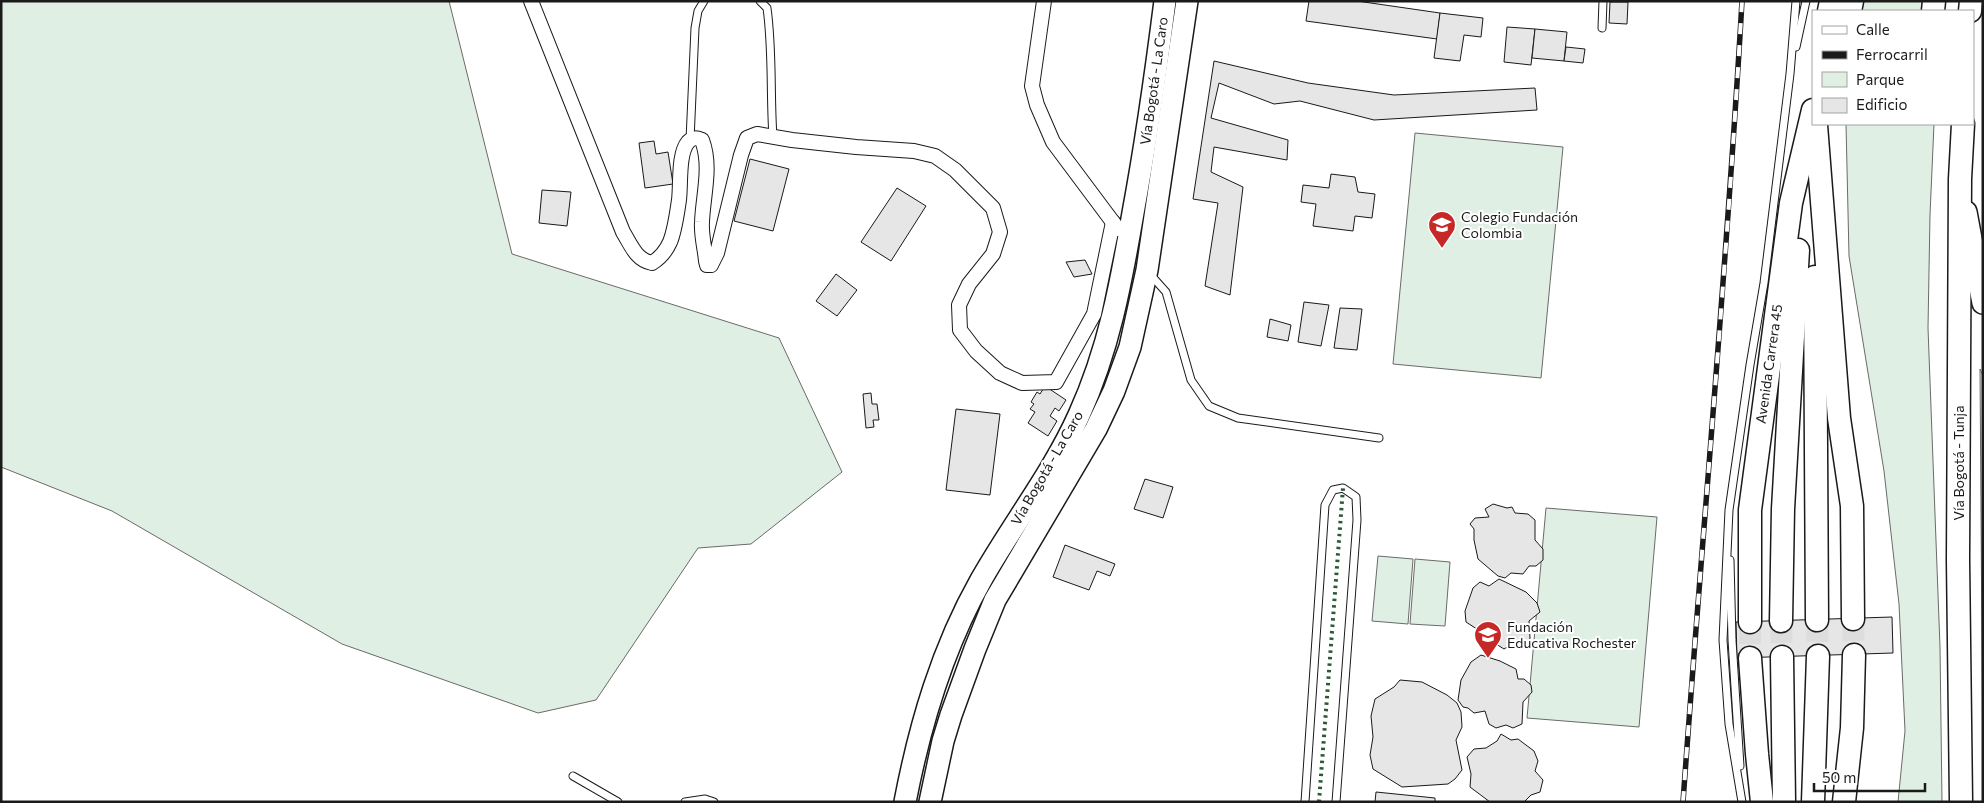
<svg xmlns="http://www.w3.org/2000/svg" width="1984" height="803" font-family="Commissioner,sans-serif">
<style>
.green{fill:#e0efe3;stroke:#6a6a6a}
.building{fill:#e6e6e6;stroke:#1a1a1a}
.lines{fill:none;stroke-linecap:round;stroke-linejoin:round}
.trunk-tunnel{stroke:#ddd;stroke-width:22;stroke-dasharray:22 11;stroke-linecap:butt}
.service-casing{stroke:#1a1a1a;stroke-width:9}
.minor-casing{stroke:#1a1a1a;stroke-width:16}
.primary-casing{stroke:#1a1a1a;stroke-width:24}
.trunk-casing{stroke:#1a1a1a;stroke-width:25}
.service{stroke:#fff;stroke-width:7}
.minor{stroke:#fff;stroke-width:14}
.primary{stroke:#fff;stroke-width:21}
.trunk{stroke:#fff;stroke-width:22}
.rail-casing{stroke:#1a1a1a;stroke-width:5.5}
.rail{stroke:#fff;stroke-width:4;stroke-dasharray:11;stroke-linecap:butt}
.hedge{stroke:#2b5a34;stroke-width:4;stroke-dasharray:2.5 4;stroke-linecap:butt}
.labels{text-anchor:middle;stroke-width:4;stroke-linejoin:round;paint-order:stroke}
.street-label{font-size:14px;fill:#1a1a1a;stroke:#fff}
.poi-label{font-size:14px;fill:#1a1a1a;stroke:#fff;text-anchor:start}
</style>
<rect width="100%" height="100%" fill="#fff"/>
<g class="green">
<polygon points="1,1 449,1 512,254 779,338 842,472 751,544 698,548 596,700 538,713 342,644 112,511 1,467"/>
<polygon points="1862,1 1942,1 1941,11 1861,11"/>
<polygon points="1846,124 1934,124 1930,215 1928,328 1940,647 1942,802 1898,802 1905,731 1899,604 1884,471 1849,256"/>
<polygon points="1415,133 1563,147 1541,378 1393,364"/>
<polygon points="1980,369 1983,376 1983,790"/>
<polygon points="1546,508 1657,517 1639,727 1527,718"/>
<polygon points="1378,556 1413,559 1408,624 1372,621"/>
<polygon points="1415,559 1450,562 1445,626 1410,624"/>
</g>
<g class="building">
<polygon points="1309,1 1357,1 1440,13 1437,39 1306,21"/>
<polygon points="1610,2 1628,2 1627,24 1609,23"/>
<polygon points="1440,13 1483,18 1481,37 1464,35 1460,61 1434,58"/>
<polygon points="1507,27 1535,29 1531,65 1504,62"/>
<polygon points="1535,29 1567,32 1564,61 1532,58"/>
<polygon points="1566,47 1585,49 1583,63 1564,61"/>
<polygon points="1214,61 1308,83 1394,95 1535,88 1537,110 1374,120 1300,101 1274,104 1219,83 1211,118 1288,140 1287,160 1214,147 1211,172 1243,187 1230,295 1205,286 1218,203 1193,199"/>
<polygon points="654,141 656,154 668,152 673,184 645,188 639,143"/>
<polygon points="750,159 789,169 773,231 734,221"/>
<polygon points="1331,174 1355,177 1358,192 1375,194 1372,218 1355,216 1353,231 1313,226 1316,204 1301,202 1303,185 1329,188"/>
<polygon points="897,188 926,206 891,261 861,242"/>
<polygon points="542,190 571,192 567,226 539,223"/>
<polygon points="1085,260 1092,274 1074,277 1066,262"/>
<polygon points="836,274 857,290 837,316 816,301"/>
<polygon points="1304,302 1329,305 1321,346 1298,342"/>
<polygon points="1340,308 1362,309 1357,350 1334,348"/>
<polygon points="1270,319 1291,325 1288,341 1267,337"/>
<polygon points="1045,386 1066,400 1059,411 1055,408 1050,416 1057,421 1048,436 1028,423 1035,412 1030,409 1034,404 1031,402 1037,392 1040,394"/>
<polygon points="871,393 872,404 877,404 879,420 873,420 874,427 866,428 863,394"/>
<polygon points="956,409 1000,414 990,495 946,490"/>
<polygon points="1145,479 1173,487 1163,518 1134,509"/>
<polygon points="1493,504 1507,508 1512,507 1515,513 1528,514 1535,520 1535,540 1543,549 1543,560 1536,566 1529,566 1523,574 1511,573 1505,578 1498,576 1478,559 1474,540 1474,529 1470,524 1475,518 1489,517 1485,509"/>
<polygon points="1065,545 1115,564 1110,576 1097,571 1089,590 1053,577"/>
<polygon points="1499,579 1526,592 1537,603 1540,612 1529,621 1530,638 1528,643 1524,645 1514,643 1504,649 1496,644 1496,632 1480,631 1466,622 1465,611 1473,588 1480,582 1489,586"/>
<polygon points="1892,617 1893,653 1737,658 1736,622"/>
<polygon points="1481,655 1500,661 1516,669 1518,679 1524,679 1531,685 1532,692 1523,702 1522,724 1513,728 1506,725 1496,728 1489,724 1485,711 1474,713 1468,708 1463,707 1458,700 1461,680 1471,662"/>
<polygon points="1400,680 1422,682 1447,695 1457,703 1461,712 1462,727 1456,740 1462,770 1455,779 1448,784 1402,787 1373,769 1370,755 1373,737 1371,716 1375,699 1394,687"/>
<polygon points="1501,734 1511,740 1518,739 1534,751 1538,761 1535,771 1543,780 1540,792 1531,795 1524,802 1490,802 1470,787 1471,774 1467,757 1474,749 1486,748 1497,741"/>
<polygon points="1376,792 1435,798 1435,802 1375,802"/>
</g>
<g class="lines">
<g class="trunk-tunnel">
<polyline points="1853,619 1854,655"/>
<polyline points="1817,620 1818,656"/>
<polyline points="1781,621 1782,657"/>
<polyline points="1750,622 1750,658"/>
</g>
<defs>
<g id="service">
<path d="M760 1 767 8C773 51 770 94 773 137"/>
<polyline points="1602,28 1603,1"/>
<polyline points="1796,47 1806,1"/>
<polyline points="690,140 695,28 698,11 704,1"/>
<polyline points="1149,273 1166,292 1191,380 1209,406 1238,418 1379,438"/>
<polyline points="1730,560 1732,640 1740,766"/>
<polyline points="573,776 618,802"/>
<polyline points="685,802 705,799 714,802"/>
<polyline points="1305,802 1325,505 1333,490 1343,488 1356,497 1357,520 1336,802"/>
<polyline points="1742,802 1729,724 1723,640 1729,510 1750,365 1764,283 1790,74 1796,1"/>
</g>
<g id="minor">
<path d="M531 1 623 232C631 245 636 260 652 263 660 258 666 251 670 242 675 230 677 213 679 200 681 184 678 154 688 142 693 137 697 138 702 140 712 167 703 195 702 222 701 235 705 249 706 261L707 265H711L717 253 741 155 747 138 757 134 792 140 856 147 914 151 935 156 955 170 993 208 1000 232 993 254 969 284 959 305 960 330 976 351 1000 373 1022 383 1056 382 1094 314 1113 222"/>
<polyline points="1044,1 1032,86 1037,105 1053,142 1118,229"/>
</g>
<g id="primary">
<polyline points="1966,212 1983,303"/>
<path d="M905 802C920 724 942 649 981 580 1012 525 1053 473 1079 415 1109 349 1121 283 1133 213 1146 143 1156 72 1165 1"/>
<polyline points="930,802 943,741 951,715 975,649 995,600 1096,429 1114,391 1130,347 1147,270 1187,1"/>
</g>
<g id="trunk">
<polyline points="1829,11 1831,1"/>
<polyline points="1850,11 1852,1"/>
<polyline points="1933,11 1934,1"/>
<polyline points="1970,11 1971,1"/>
<polyline points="1816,125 1839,418 1852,506 1853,619"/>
<polyline points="1815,277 1817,620"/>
<polyline points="1781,621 1783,509 1798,250"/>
<polyline points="1750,622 1750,510 1791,203 1813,110"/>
<polyline points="1782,657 1784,802"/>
<polyline points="1750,658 1757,754 1762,802"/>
<polyline points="1813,802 1818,656"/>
<polyline points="1844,802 1852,728 1854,655"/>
<polyline points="1961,802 1958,560 1960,179 1963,124"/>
</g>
</defs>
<use href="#service" class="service-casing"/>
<use href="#minor" class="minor-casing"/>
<use href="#primary" class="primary-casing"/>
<use href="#trunk" class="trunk-casing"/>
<use href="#service" class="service"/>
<use href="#minor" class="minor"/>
<use href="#primary" class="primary"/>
<use href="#trunk" class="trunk"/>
<defs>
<path id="rail" d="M1683 802C1702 535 1727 268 1742 1"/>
</defs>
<use href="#rail" class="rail-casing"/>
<use href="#rail" class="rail"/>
<polyline class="hedge" points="1319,802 1343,488"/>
</g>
<defs>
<symbol id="school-pin" viewBox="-11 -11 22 30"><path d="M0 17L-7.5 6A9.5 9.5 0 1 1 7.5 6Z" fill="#c62828" stroke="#fff"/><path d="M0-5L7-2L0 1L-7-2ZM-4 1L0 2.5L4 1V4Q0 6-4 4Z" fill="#fff"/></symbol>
<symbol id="university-pin" viewBox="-11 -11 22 30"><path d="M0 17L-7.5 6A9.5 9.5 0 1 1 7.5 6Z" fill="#c62828" stroke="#fff"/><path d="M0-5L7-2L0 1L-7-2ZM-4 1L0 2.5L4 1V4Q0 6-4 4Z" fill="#fff"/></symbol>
</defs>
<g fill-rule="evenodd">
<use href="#school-pin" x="1426" y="209" width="32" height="43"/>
<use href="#university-pin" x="1472" y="619" width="32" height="43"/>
</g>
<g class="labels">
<g class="street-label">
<text transform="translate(1154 81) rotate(-82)" y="5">Vía Bogotá - La Caro</text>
<text transform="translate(1769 364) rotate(-82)" y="5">Avenida Carrera 45</text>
<text transform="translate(1959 463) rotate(-90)" y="5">Vía Bogotá - Tunja</text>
<text transform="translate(1047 468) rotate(-60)" y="5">Vía Bogotá - La Caro</text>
</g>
<g class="poi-label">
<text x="1461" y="222">Colegio Fundación<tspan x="1461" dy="16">Colombia</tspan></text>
<text x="1507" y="632">Fundación<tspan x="1507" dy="16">Educativa Rochester</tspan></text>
</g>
</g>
<rect width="1984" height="803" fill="none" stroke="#1a1a1a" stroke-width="5"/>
<rect x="1812" y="10" width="162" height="115" fill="#ffffff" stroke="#a3a3a3"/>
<rect x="1822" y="26" width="25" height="8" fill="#ffffff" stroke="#a3a3a3"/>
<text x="1856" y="35" font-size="15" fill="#1a1a1a">Calle</text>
<rect x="1822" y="51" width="25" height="8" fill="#1a1a1a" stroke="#a3a3a3"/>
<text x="1856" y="60" font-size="15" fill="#1a1a1a">Ferrocarril</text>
<rect x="1822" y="72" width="25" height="15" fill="#e0efe3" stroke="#a3a3a3"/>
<text x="1856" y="85" font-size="15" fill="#1a1a1a">Parque</text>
<rect x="1822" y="98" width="25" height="15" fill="#e6e6e6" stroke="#a3a3a3"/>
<text x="1856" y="110" font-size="15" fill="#1a1a1a">Edificio</text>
<path d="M1814 783v8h111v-8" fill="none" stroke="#1a1a1a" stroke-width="2.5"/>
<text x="1822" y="783" font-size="15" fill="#1a1a1a" stroke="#ffffff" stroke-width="4" paint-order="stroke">50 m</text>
</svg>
